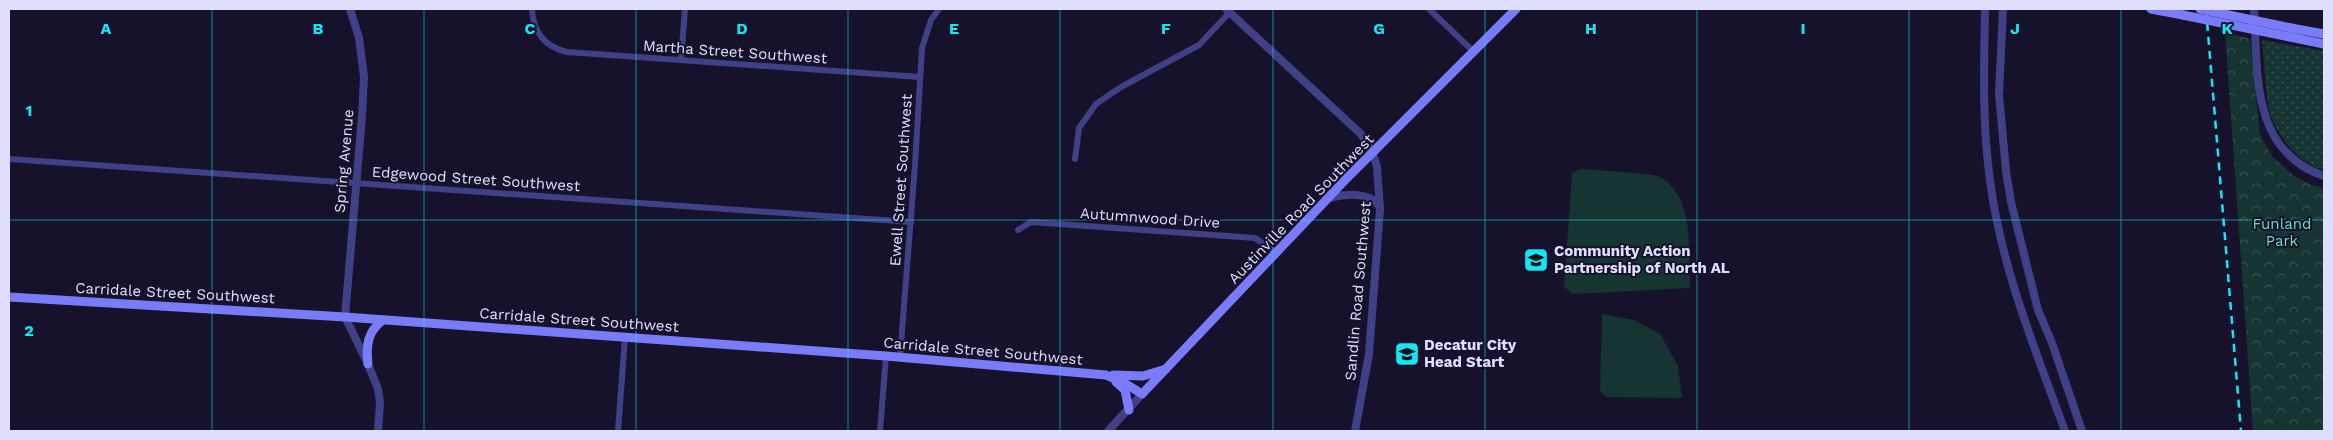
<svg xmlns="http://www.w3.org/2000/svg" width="2333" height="440" font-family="'Work Sans',sans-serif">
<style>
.grass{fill:url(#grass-dots)}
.park{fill:url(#park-crowns)}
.pitch{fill:#163532}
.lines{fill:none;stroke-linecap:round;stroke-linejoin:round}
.minor{stroke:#404087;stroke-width:6}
.tertiary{stroke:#404087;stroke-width:8}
.secondary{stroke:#797bf9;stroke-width:9}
.rail{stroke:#13e6f4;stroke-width:2.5;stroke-dasharray:8 6;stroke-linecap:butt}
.secondary-bridge{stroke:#797bf9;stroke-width:9}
.grid{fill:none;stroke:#13e6f4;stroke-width:1;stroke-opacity:0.55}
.labels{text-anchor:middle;stroke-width:4;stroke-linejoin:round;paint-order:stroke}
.street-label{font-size:15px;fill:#e0defd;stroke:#16122b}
.park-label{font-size:15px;fill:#6bdcbc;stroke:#16122b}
.poi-label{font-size:15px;font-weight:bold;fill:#e0defd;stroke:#16122b;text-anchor:start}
.grid-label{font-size:16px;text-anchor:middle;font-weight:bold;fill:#13e6f4;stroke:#16122b;stroke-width:4;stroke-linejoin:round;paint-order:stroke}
</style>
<defs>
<pattern id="grass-dots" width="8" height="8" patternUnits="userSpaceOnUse" patternTransform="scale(1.25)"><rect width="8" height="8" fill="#163532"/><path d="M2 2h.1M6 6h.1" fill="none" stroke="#385251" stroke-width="1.8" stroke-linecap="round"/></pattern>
<pattern id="park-crowns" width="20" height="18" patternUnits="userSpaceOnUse" patternTransform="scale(1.25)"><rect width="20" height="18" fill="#163532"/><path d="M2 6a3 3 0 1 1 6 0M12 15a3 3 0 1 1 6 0" fill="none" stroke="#385251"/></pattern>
</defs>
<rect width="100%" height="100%" fill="#16122b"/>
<path class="grass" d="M2262 40 2324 51V170C2298 162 2282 142 2271 117 2266 103 2264 58 2262 40Z"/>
<polygon class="park" points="2225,32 2250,39 2260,134 2272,156 2293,175 2309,184 2324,188 2324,431 2253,431"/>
<g class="pitch">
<path d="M1580 169C1593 170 1653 173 1660 177 1696 198 1688 252 1690 288L1573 294 1564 287 1572 173Z"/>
<polygon points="1602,314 1634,320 1660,334 1678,366 1682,398 1606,397 1600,391"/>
</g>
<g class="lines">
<g class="minor">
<path d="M532 9C533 32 545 47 567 52L920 77"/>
<polyline points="1429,9 1474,52"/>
<polyline points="681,60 685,9"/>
<polyline points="9,159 911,222"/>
<polyline points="1075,159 1079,128 1096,104 1121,87 1199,45 1230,12"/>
<polyline points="1018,230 1031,222 1255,238 1277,253"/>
<polyline points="900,357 915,165 922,48 931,20 939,9"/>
<polyline points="618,431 625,337"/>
<polyline points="880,431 886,356"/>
</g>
<g class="tertiary">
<polyline points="350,9 359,38 364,77 362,116 345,317 368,364 378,389 380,402 378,431"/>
<polyline points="1226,9 1361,134 1373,153 1377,167 1380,209 1369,354 1355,431"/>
<path d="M1985 9C1984 66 1982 123 1990 180 2001 267 2035 349 2065 431"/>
<polyline points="2003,9 1999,94 2006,171 2011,202 2038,310 2052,343 2082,431"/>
<path d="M2254 9C2258 72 2250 151 2324 176"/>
<path d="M1330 198C1344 194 1373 191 1380 208"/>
<polyline points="1108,431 1142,394"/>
</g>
<g class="secondary">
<polyline points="2151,9 2183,15"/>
<polyline points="2291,28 2324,34"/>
<polyline points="2290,37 2324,44"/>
<polyline points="9,297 345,317 886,356 1106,375 1126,384 1142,394 1347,178 1516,9"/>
<path d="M368 364C366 346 367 332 383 320"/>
<polyline points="1113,375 1143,376 1166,369"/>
<polyline points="1116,382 1125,390 1129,410"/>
</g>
<polyline class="rail" points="2206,9 2241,431"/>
<g class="secondary-bridge">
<polyline points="2200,9 2291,28"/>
<polyline points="2183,15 2290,37"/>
</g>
</g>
<path class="grid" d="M212 9V431M424 9V431M636 9V431M848 9V431M1060 9V431M1273 9V431M1485 9V431M1697 9V431M1909 9V431M2121 9V431M9 220H2324"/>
<defs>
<symbol id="school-square" viewBox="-11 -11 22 22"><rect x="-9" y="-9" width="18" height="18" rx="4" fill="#13e6f4" stroke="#16122b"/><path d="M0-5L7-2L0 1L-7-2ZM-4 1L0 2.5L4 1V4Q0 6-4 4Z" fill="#111"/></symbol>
</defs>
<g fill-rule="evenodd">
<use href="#school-square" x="1522" y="246" width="28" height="28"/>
<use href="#school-square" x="1393" y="340" width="28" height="28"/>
</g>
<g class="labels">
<g class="street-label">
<text transform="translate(735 52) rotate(4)" y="5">Martha Street Southwest</text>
<text transform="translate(344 161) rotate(-85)" y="5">Spring Avenue</text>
<text transform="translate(476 179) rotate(4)" y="5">Edgewood Street Southwest</text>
<text transform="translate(901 180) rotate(-86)" y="5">Ewell Street Southwest</text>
<text transform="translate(1301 209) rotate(-46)" y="5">Austinville Road Southwest</text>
<text transform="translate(1150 218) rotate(4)" y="5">Autumnwood Drive</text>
<text transform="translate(1358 291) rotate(-85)" y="5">Sandlin Road Southwest</text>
<text transform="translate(175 293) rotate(3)" y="5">Carridale Street Southwest</text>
<text transform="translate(579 320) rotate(4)" y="5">Carridale Street Southwest</text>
<text transform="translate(983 351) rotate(5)" y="5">Carridale Street Southwest</text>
</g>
<g class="park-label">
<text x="2282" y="229">Funland<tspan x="2282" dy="17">Park</tspan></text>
</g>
<g class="poi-label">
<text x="1554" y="256">Community Action<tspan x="1554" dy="17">Partnership of North AL</tspan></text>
<text x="1424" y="350">Decatur City<tspan x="1424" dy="17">Head Start</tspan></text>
</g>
</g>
<g class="grid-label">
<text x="106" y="34">A</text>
<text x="318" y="34">B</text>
<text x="530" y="34">C</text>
<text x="742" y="34">D</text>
<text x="954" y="34">E</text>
<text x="1166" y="34">F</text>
<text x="1379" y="34">G</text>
<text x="1591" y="34">H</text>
<text x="1803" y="34">I</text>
<text x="2015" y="34">J</text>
<text x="2227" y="34">K</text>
<text x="29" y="116">1</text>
<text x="29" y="336">2</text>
</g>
<rect width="2333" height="440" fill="none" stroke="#e0defd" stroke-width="20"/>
</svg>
